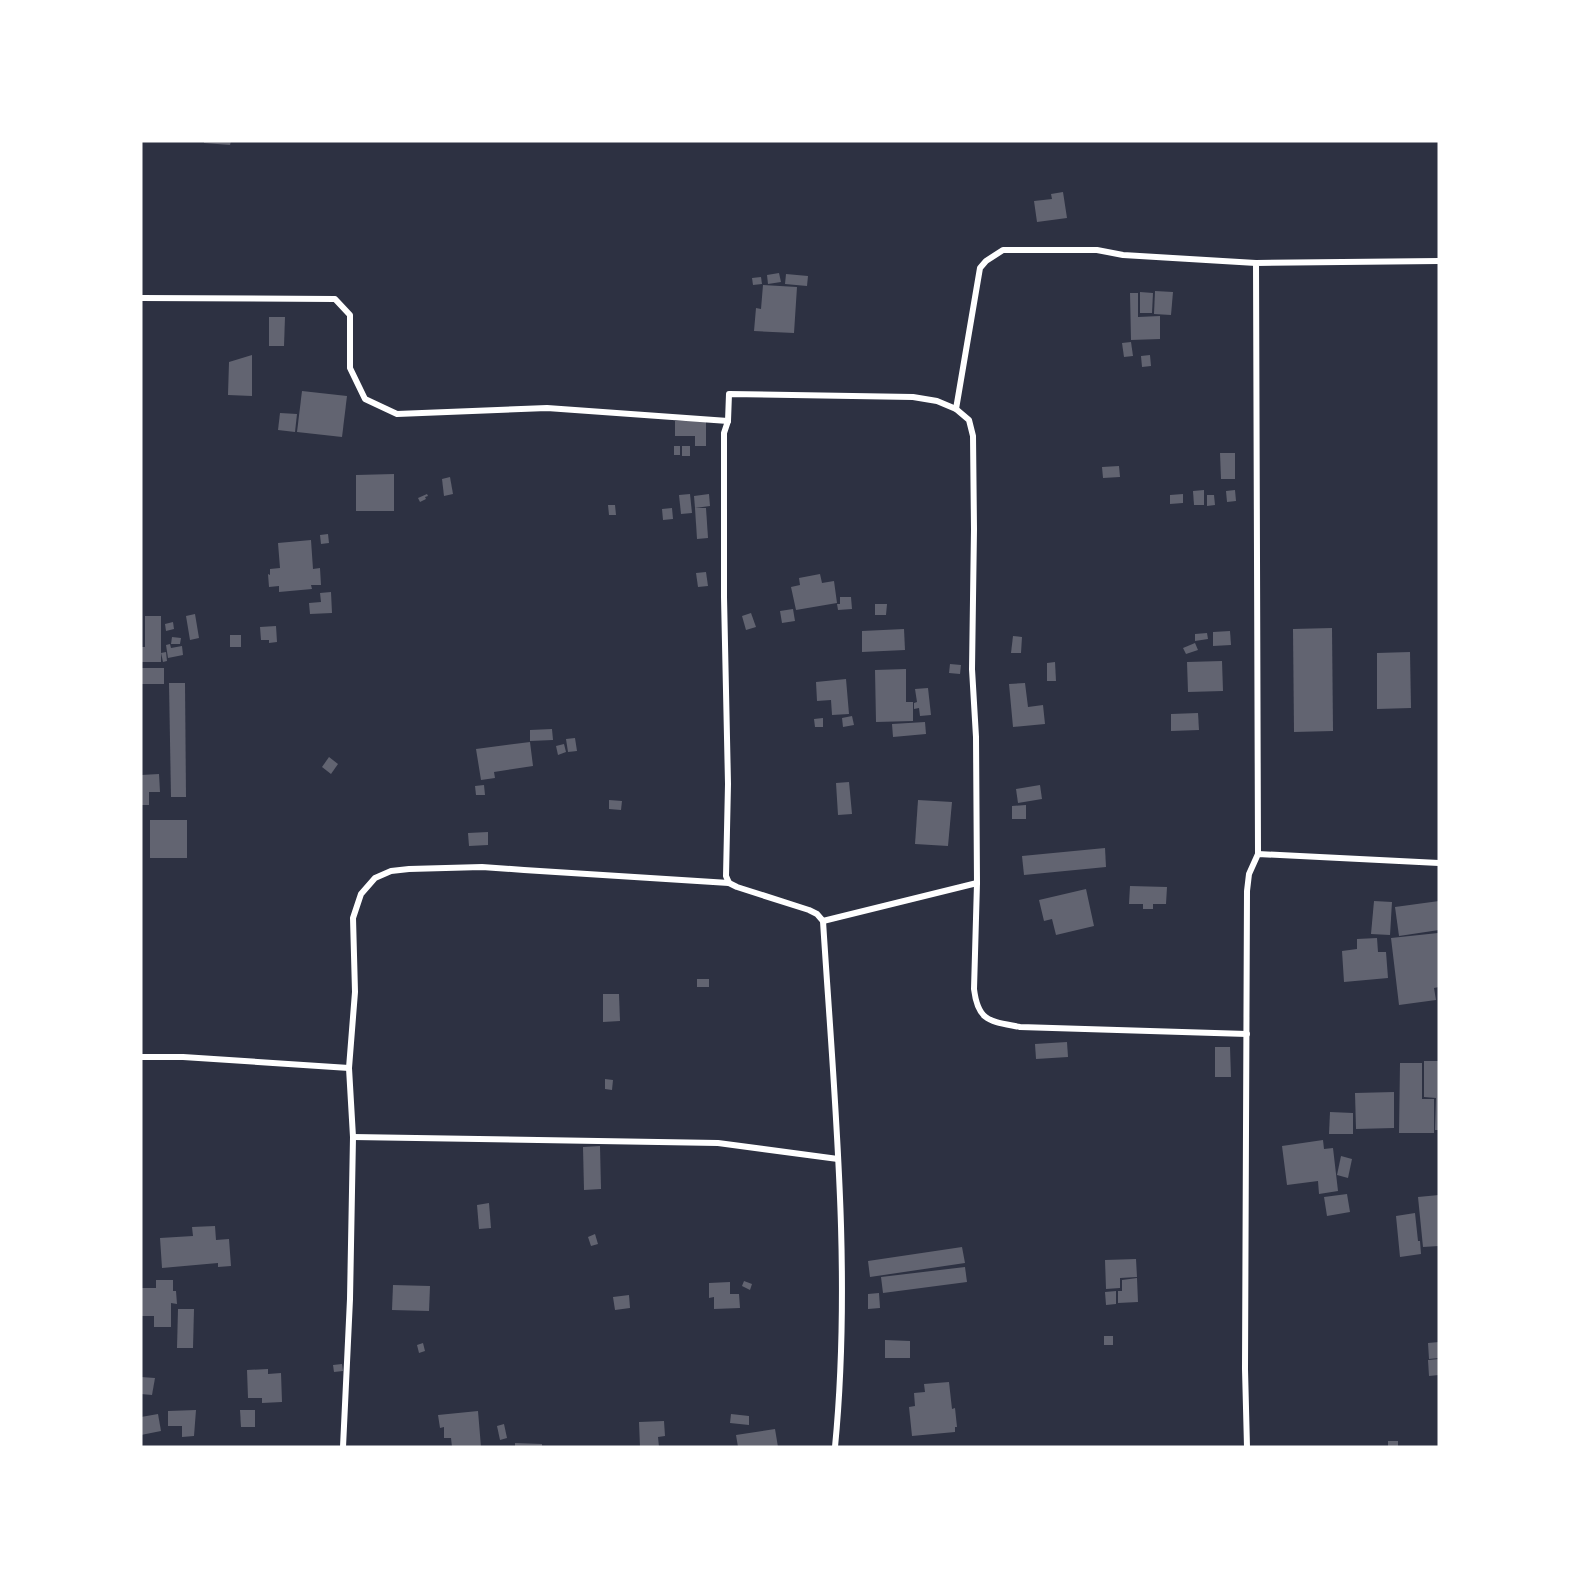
<svg xmlns="http://www.w3.org/2000/svg" width="1580" height="1588" font-family="Helvetica,sans-serif">
<style>
.building{fill:#626471}
.lines{fill:none;stroke-linecap:round;stroke-linejoin:round}
.minor{stroke:#fff;stroke-width:6}
</style>
<rect width="100%" height="100%" fill="#2d3142"/>
<g class="building">
<polygon points="204,141 231,141 230,145 204,143"/>
<polygon points="1063,192 1067,218 1037,222 1034,201 1052,199 1051,194"/>
<polygon points="779,273 781,282 768,284 767,275"/>
<polygon points="786,274 808,276 807,286 785,284"/>
<polygon points="761,277 762,284 753,285 752,278"/>
<polygon points="763,285 797,287 794,333 754,331 756,308 761,309"/>
<polygon points="1155,291 1173,292 1171,315 1154,314"/>
<polygon points="1140,292 1153,293 1152,313 1140,313"/>
<polygon points="1130,293 1138,293 1138,317 1160,316 1160,339 1131,340"/>
<polygon points="269,317 285,317 284,346 269,346"/>
<polygon points="1131,342 1133,356 1124,357 1122,343"/>
<polygon points="252,355 252,396 228,395 229,362"/>
<polygon points="1150,355 1151,366 1142,367 1141,356"/>
<polygon points="302,391 347,396 342,437 297,432"/>
<polygon points="280,413 297,414 295,432 278,430"/>
<polygon points="675,421 706,421 706,446 695,446 695,436 675,436"/>
<rect x="674" y="446" width="6" height="9"/>
<rect x="682" y="446" width="8" height="10"/>
<polygon points="1220,453 1235,453 1235,479 1221,479"/>
<polygon points="1119,466 1120,477 1103,478 1102,467"/>
<polygon points="394,474 394,511 356,511 356,475"/>
<polygon points="450,477 453,494 444,496 442,479"/>
<polygon points="1204,490 1204,505 1194,505 1193,491"/>
<polygon points="1235,490 1236,501 1227,502 1226,491"/>
<polygon points="427,494 428,496 425,497 426,499 420,502 418,498"/>
<polygon points="690,494 692,513 681,514 679,495"/>
<polygon points="709,494 710,506 695,508 694,496"/>
<polygon points="1183,494 1183,503 1170,504 1170,495"/>
<polygon points="1207,495 1214,495 1215,505 1207,506"/>
<polygon points="608,505 615,505 616,515 609,515"/>
<polygon points="672,508 673,519 663,520 662,509"/>
<polygon points="695,508 706,508 708,538 697,539"/>
<polygon points="328,534 329,543 321,544 320,535"/>
<polygon points="311,540 313,569 320,568 321,585 311,585 312,589 279,592 279,586 269,587 268,574 270,575 270,569 280,568 278,543"/>
<polygon points="706,572 708,586 698,587 696,573"/>
<polygon points="820,574 822,583 834,581 837,603 796,610 791,587 800,585 799,578"/>
<polygon points="331,592 332,613 310,614 309,603 321,602 320,593"/>
<polygon points="840,597 851,597 852,609 838,610 837,604 840,604"/>
<polygon points="875,604 887,604 886,615 875,615"/>
<polygon points="793,609 795,621 782,623 780,611"/>
<polygon points="751,613 756,627 746,630 742,616"/>
<polygon points="195,614 199,638 190,640 186,616"/>
<polygon points="145,616 161,616 161,662 141,662 141,647 145,647"/>
<polygon points="173,622 174,629 166,631 165,624"/>
<polygon points="276,626 277,642 269,643 269,640 261,640 260,627"/>
<polygon points="1332,628 1333,731 1294,732 1293,629"/>
<polygon points="904,629 905,650 862,652 862,631"/>
<polygon points="1230,631 1231,645 1213,646 1213,632"/>
<polygon points="1207,633 1208,639 1195,641 1195,634"/>
<rect x="230" y="635" width="11" height="12"/>
<polygon points="1013,636 1022,637 1021,653 1011,653"/>
<polygon points="172,637 181,638 180,644 171,644"/>
<polygon points="1195,643 1198,650 1186,654 1183,648"/>
<polygon points="170,644 171,648 182,646 183,655 168,658 166,645"/>
<polygon points="166,652 167,661 163,662 161,653"/>
<polygon points="1410,652 1411,708 1377,709 1377,653"/>
<polygon points="1222,661 1223,691 1188,692 1187,662"/>
<polygon points="1055,662 1056,681 1047,681 1047,663"/>
<polygon points="950,664 961,665 960,674 949,673"/>
<rect x="141" y="668" width="23" height="16"/>
<polygon points="906,669 906,702 913,702 913,721 876,722 875,670"/>
<polygon points="846,679 849,714 832,715 831,700 817,701 816,682"/>
<polygon points="169,683 185,683 186,797 171,797"/>
<polygon points="1025,683 1028,707 1043,705 1045,724 1013,727 1009,684"/>
<polygon points="928,688 931,715 920,716 919,708 914,709 914,703 917,702 915,689"/>
<polygon points="1198,713 1199,730 1171,731 1171,714"/>
<polygon points="852,716 854,725 843,727 842,718"/>
<polygon points="823,718 823,727 815,727 814,719"/>
<polygon points="925,722 926,734 893,737 892,724"/>
<polygon points="552,729 553,740 530,741 530,730"/>
<polygon points="575,738 577,751 568,752 566,739"/>
<polygon points="530,742 533,766 494,772 495,778 481,780 476,749"/>
<polygon points="564,744 566,752 558,755 556,746"/>
<polygon points="329,757 338,764 331,774 322,767"/>
<polygon points="159,774 160,792 149,792 149,805 141,805 141,775"/>
<polygon points="849,782 852,814 838,815 836,783"/>
<polygon points="484,785 485,795 476,795 475,786"/>
<polygon points="1040,785 1042,799 1018,803 1016,789"/>
<polygon points="609,800 622,801 621,810 609,809"/>
<polygon points="918,800 952,802 948,846 915,844"/>
<polygon points="1026,805 1026,819 1012,819 1012,806"/>
<rect x="150" y="820" width="37" height="38"/>
<polygon points="488,832 488,845 469,846 468,833"/>
<polygon points="1105,848 1106,867 1024,875 1022,856"/>
<polygon points="1130,886 1167,887 1166,904 1153,904 1153,909 1143,909 1143,904 1129,904"/>
<polygon points="1086,889 1094,926 1056,935 1052,919 1044,921 1039,900"/>
<polygon points="1374,901 1392,902 1390,935 1371,934"/>
<polygon points="1439,901 1439,930 1399,936 1395,907"/>
<polygon points="1438,933 1439,987 1434,988 1436,1000 1399,1005 1391,938"/>
<polygon points="1377,938 1378,952 1386,952 1388,978 1344,982 1342,951 1357,949 1357,939"/>
<rect x="697" y="979" width="12" height="8"/>
<polygon points="603,994 619,994 620,1021 603,1022"/>
<polygon points="1067,1042 1068,1057 1036,1059 1035,1044"/>
<polygon points="1215,1047 1230,1047 1231,1077 1215,1077"/>
<polygon points="1424,1061 1439,1061 1439,1130 1435,1130 1436,1098 1424,1097"/>
<polygon points="1400,1063 1422,1063 1422,1099 1434,1099 1434,1133 1399,1133"/>
<polygon points="605,1079 613,1080 612,1090 605,1089"/>
<polygon points="1394,1092 1394,1128 1356,1129 1355,1093"/>
<polygon points="1330,1112 1353,1113 1353,1134 1329,1134"/>
<polygon points="1323,1140 1324,1149 1333,1148 1338,1191 1319,1194 1318,1181 1287,1185 1282,1146"/>
<polygon points="600,1146 601,1189 584,1190 583,1147"/>
<polygon points="1341,1156 1352,1159 1348,1178 1337,1175"/>
<polygon points="1347,1194 1350,1212 1327,1216 1324,1197"/>
<polygon points="1439,1195 1439,1246 1423,1247 1418,1197"/>
<polygon points="489,1203 491,1228 479,1229 477,1205"/>
<polygon points="1415,1213 1418,1241 1420,1241 1421,1254 1400,1257 1396,1216"/>
<polygon points="215,1226 216,1240 229,1239 231,1266 218,1267 218,1263 162,1268 160,1238 193,1236 192,1227"/>
<polygon points="595,1234 598,1244 591,1246 588,1237"/>
<polygon points="962,1247 965,1263 870,1277 868,1261"/>
<polygon points="1136,1259 1137,1277 1120,1278 1120,1288 1106,1289 1105,1260"/>
<polygon points="965,1267 967,1282 883,1293 881,1277"/>
<polygon points="1137,1278 1138,1302 1118,1303 1118,1291 1122,1291 1122,1280"/>
<polygon points="156,1280 173,1280 173,1291 176,1291 177,1304 171,1303 171,1327 154,1327 154,1316 141,1316 141,1288 156,1288"/>
<polygon points="744,1281 752,1284 750,1290 742,1286"/>
<polygon points="730,1282 730,1294 739,1294 740,1308 714,1309 714,1297 709,1298 709,1283"/>
<polygon points="393,1285 430,1286 429,1311 392,1310"/>
<polygon points="1116,1291 1116,1304 1106,1305 1105,1292"/>
<polygon points="879,1293 880,1308 868,1309 868,1294"/>
<polygon points="629,1295 630,1308 615,1310 613,1297"/>
<polygon points="178,1309 194,1309 193,1348 177,1348"/>
<rect x="1104" y="1336" width="9" height="9"/>
<polygon points="885,1340 910,1341 910,1358 885,1358"/>
<polygon points="1439,1342 1439,1358 1429,1359 1428,1343"/>
<polygon points="423,1343 425,1351 419,1353 417,1345"/>
<polygon points="1439,1359 1439,1375 1429,1376 1428,1360"/>
<polygon points="342,1364 343,1371 334,1372 333,1365"/>
<polygon points="268,1369 268,1374 281,1373 282,1402 262,1403 262,1398 248,1398 247,1370"/>
<polygon points="141,1377 155,1378 152,1395 141,1394"/>
<polygon points="949,1382 952,1409 955,1408 957,1427 955,1427 955,1432 912,1436 909,1407 915,1406 914,1393 925,1392 924,1384"/>
<polygon points="196,1410 194,1436 182,1437 182,1426 168,1426 168,1411"/>
<polygon points="240,1410 255,1410 255,1427 241,1427"/>
<polygon points="478,1411 481,1447 452,1447 451,1438 444,1438 444,1427 440,1428 438,1415"/>
<polygon points="158,1414 161,1431 141,1435 141,1417"/>
<polygon points="731,1414 749,1416 749,1425 730,1423"/>
<polygon points="664,1421 665,1436 658,1437 659,1447 640,1447 639,1422"/>
<polygon points="504,1424 507,1438 500,1440 497,1426"/>
<polygon points="775,1429 778,1447 738,1447 736,1435"/>
<rect x="1388" y="1441" width="10" height="6"/>
<polygon points="515,1443 542,1444 542,1447 515,1447"/>
</g>
<g class="lines">
<g class="minor">
<polyline points="141,298 335,299 350,315 350,368 365,399 397,414 547,408 728,421"/>
<polyline points="956,409 980,268 986,261 1003,250 1097,250 1123,255 1256,263"/>
<polyline points="1258,854 1256,263 1439,261"/>
<polyline points="823,921 977,883"/>
<polyline points="141,1057 183,1057 349,1068"/>
<polyline points="353,1137 718,1143 838,1159"/>
<polyline points="343,1447 350,1299 353,1137 349,1068 355,992 353,918 361,894 375,878 391,871 409,869 482,867 524,870 729,883"/>
<path d="M835 1447C852 1272 834 1096 823 921L817 914 809 910 737 887 729 883 726 876 728 784 724 597V433L728 421 729 394 913 397 937 401 956 409 969 420 973 436 974 529 972 669 976 737 977 883 974 989C978 1022 990 1021 1020 1027L1247 1034"/>
<polyline points="1247,1447 1245,1369 1247,891 1249,874 1258,854 1439,863"/>
</g>
</g>
<rect width="1580" height="1588" fill="none" stroke="#ffffff" stroke-width="285"/>
</svg>
